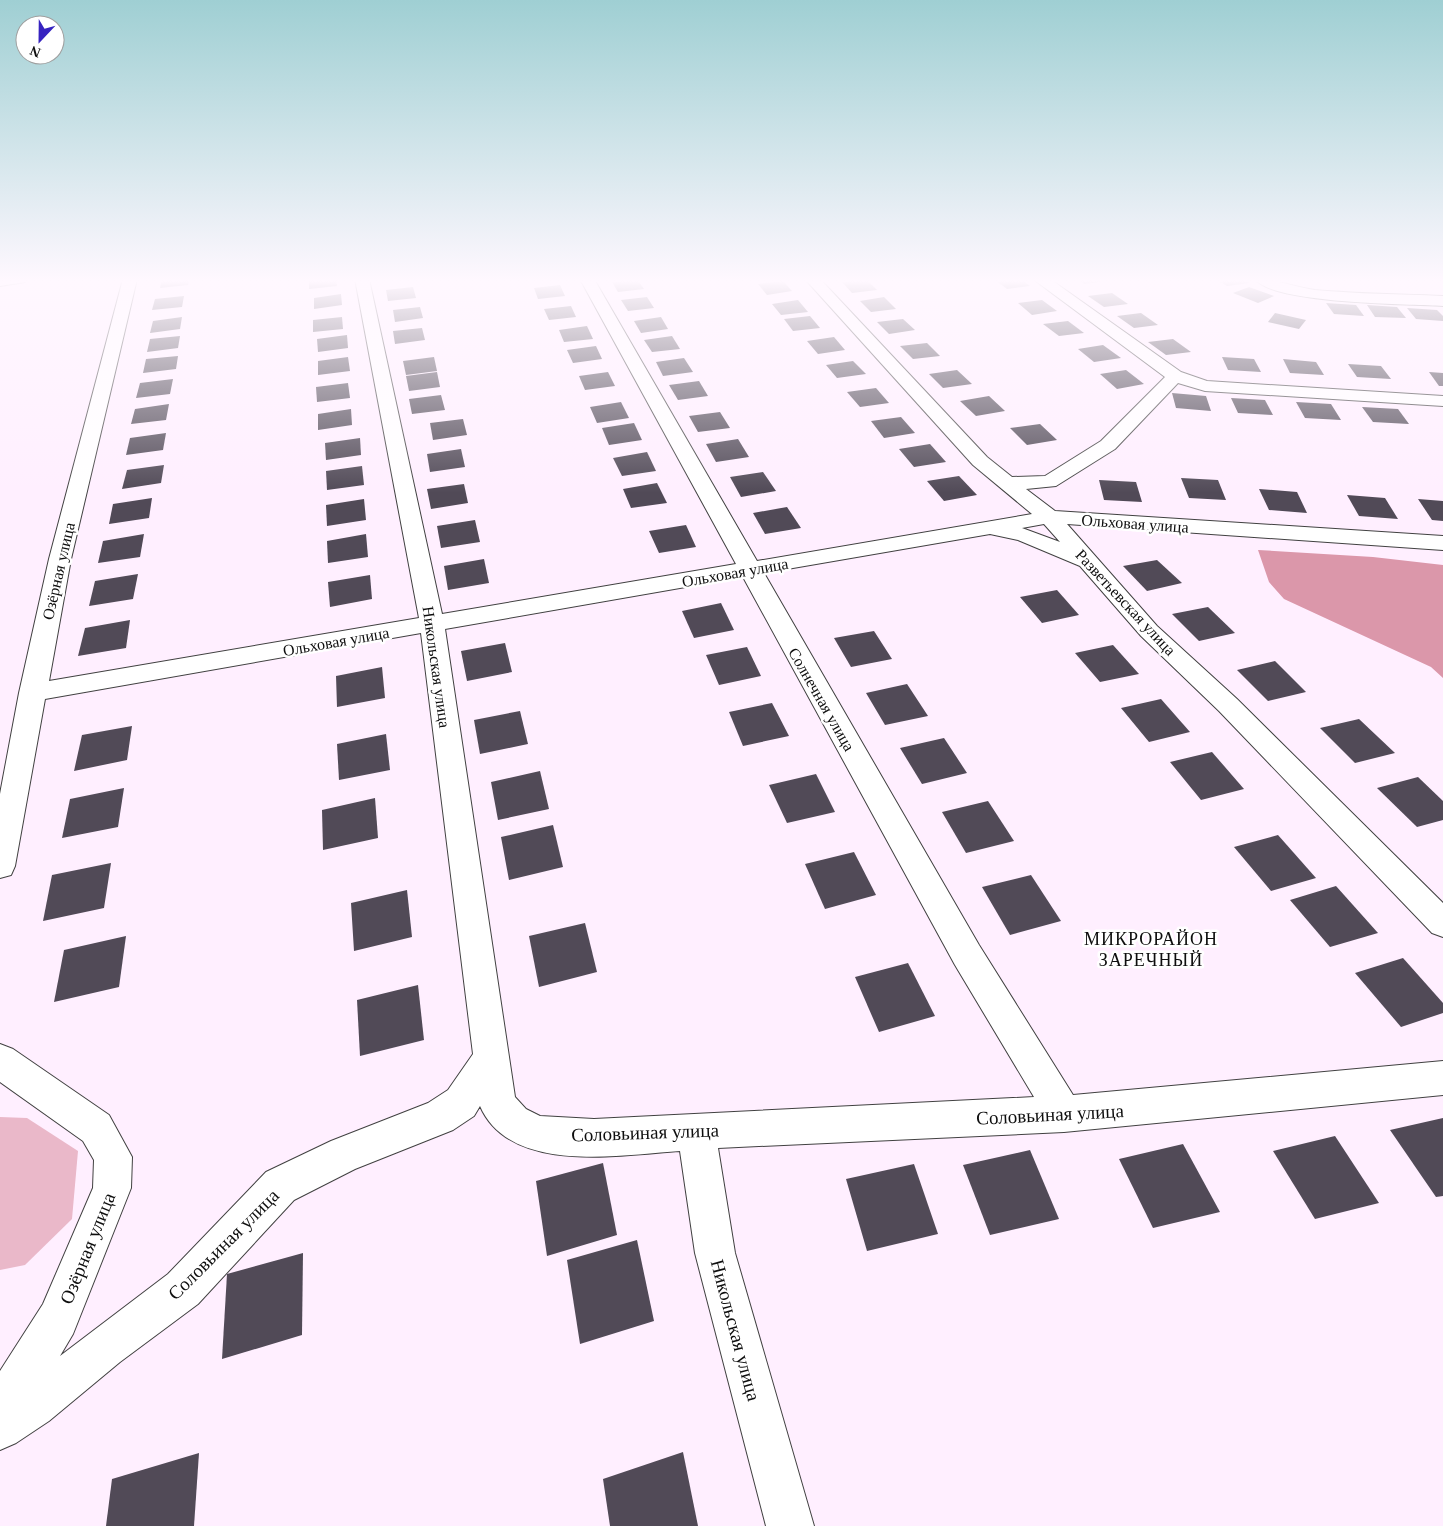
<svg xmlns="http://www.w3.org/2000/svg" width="1443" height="1526" font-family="'Times New Roman',serif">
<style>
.green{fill:#eab8c9}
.forest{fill:#db97aa}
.building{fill:#514a57}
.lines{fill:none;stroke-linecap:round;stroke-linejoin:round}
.minor-casing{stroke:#414141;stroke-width:2}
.minor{fill:#fff;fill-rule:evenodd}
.labels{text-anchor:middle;stroke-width:5;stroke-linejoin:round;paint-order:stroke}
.street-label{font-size:16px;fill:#0e0e0e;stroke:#fff}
.neighbourhood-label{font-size:18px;letter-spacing:1px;fill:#0e0e0e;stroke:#fff}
.near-street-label{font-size:19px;fill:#0e0e0e;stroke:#fff}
</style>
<rect width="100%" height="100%" fill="#ffefff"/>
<polygon class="green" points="0,1117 27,1118 78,1151 72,1219 25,1265 0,1270"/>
<polygon class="forest" points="1258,550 1373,557 1443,565 1443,678 1431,667 1284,599 1269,582"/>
<g class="building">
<polygon points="162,279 189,279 188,285 160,288"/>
<polygon points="309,279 336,279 337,286 309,289"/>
<polygon points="637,279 644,289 618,292 612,282"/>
<polygon points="866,279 877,290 852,293 842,282"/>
<polygon points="994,279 1021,279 1030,286 1007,289"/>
<polygon points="1077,279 1104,279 1107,281 1084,284"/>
<polygon points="1216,279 1243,279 1249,283 1227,286"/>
<polygon points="783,281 792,291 767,295 758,284"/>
<polygon points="560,285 565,296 538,299 534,288"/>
<polygon points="413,287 416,298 388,301 386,290"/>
<polygon points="1249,287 1274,296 1258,303 1233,293"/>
<polygon points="1112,293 1128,304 1104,307 1088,296"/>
<polygon points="341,294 342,305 314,309 314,298"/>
<polygon points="184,296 182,307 152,310 155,299"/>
<polygon points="647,297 654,308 628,311 621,300"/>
<polygon points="884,297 896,309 871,312 860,301"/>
<polygon points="798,300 808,312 781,315 772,304"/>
<polygon points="1042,300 1057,311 1032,315 1018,303"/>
<polygon points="1326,303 1356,305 1364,316 1334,314"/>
<polygon points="1367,305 1397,307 1406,318 1375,317"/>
<polygon points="571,306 576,317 549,320 544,309"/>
<polygon points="420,307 423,318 395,322 393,310"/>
<polygon points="1407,308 1437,310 1443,316 1443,321 1416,319"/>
<polygon points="1141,313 1158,325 1134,328 1117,316"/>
<polygon points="1275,313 1306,320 1299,329 1268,322"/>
<polygon points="810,316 820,328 793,331 784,319"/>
<polygon points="182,317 180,329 150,333 153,321"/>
<polygon points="342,317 343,329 313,332 313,320"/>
<polygon points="661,317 668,329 641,333 634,321"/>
<polygon points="903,319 915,330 889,334 877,322"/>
<polygon points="1068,321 1084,333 1059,336 1043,324"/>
<polygon points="587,326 593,339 564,342 559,330"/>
<polygon points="422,328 425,340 395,344 393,331"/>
<polygon points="347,335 348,348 318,352 317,339"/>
<polygon points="180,336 178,348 147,352 150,339"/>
<polygon points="672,336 680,349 652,352 644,340"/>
<polygon points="834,337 845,350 818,354 807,341"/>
<polygon points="1173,339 1191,352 1166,355 1148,342"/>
<polygon points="927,343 940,356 913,359 900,346"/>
<polygon points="1103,345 1121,358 1094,362 1078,349"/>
<polygon points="596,346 602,359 573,363 567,350"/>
<polygon points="178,356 176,369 143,373 146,359"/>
<polygon points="348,357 350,371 318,375 318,361"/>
<polygon points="434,357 437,371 406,375 403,361"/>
<polygon points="1222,357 1254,359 1261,372 1228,370"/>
<polygon points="684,358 693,372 663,376 656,362"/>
<polygon points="1283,359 1316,362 1324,375 1290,373"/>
<polygon points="853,361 866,374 837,378 826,365"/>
<polygon points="1348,364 1381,366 1391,379 1357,377"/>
<polygon points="957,370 972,384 943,388 929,374"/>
<polygon points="1126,370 1144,384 1117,389 1100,374"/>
<polygon points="437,372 440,387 409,391 406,376"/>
<polygon points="608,372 615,386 585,390 579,376"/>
<polygon points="1429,372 1443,373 1443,386 1439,386"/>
<polygon points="173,379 170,394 136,398 140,383"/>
<polygon points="699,381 708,396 678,400 669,385"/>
<polygon points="348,383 350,398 317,402 316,387"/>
<polygon points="876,388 889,403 860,407 847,392"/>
<polygon points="1172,393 1206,396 1211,411 1176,408"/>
<polygon points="441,395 445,410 412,414 409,399"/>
<polygon points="989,396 1005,411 976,416 960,401"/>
<polygon points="1231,398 1265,400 1273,415 1238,413"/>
<polygon points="621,402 629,418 597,423 590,407"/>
<polygon points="1296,402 1331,404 1341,420 1305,418"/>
<polygon points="169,404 166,420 131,424 135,409"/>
<polygon points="1362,407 1398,409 1409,424 1373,422"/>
<polygon points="351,409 352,425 318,430 318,414"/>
<polygon points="720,412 730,428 698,432 689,416"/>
<polygon points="901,417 915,433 884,438 871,421"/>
<polygon points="463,419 467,435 433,440 430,423"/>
<polygon points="634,423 642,440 609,445 602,428"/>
<polygon points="1040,424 1057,440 1027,445 1010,428"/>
<polygon points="166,433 163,450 126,455 130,438"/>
<polygon points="360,438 361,455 326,460 325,443"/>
<polygon points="738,439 749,457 716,462 706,444"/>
<polygon points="930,444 946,462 914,467 899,449"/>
<polygon points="461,449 465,467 430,472 427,454"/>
<polygon points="647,452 656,471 622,476 613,458"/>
<polygon points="164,465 161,483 122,489 127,470"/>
<polygon points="362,466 364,485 327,490 326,471"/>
<polygon points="763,472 776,491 741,497 730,477"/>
<polygon points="959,476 977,495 944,501 927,481"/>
<polygon points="1181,478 1218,480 1226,500 1189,498"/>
<polygon points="1099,480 1136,482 1142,502 1104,500"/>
<polygon points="657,483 667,503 631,508 623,489"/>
<polygon points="464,484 468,503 431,509 427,489"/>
<polygon points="1259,489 1297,492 1307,513 1269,510"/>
<polygon points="1347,495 1385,498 1398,519 1359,516"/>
<polygon points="152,498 149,518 109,524 113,504"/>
<polygon points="364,499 366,520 327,526 326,505"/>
<polygon points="1418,499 1443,501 1443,521 1432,520"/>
<polygon points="787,507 801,528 765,534 753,513"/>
<polygon points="475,520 480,542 441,548 437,526"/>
<polygon points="686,525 696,547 659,553 649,531"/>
<polygon points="144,534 140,557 98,563 103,541"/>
<polygon points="366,534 368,557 328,563 327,541"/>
<polygon points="484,559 489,583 448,590 444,566"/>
<polygon points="1157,560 1182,583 1147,591 1123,566"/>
<polygon points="138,574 133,599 89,606 95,581"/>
<polygon points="370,575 372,599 330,607 328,582"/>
<polygon points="1057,590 1079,615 1042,623 1020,597"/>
<polygon points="721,603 734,630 694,638 682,611"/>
<polygon points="1208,607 1235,633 1199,641 1172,614"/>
<polygon points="130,620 126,648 78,656 85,628"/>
<polygon points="874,631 892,659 851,667 834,638"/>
<polygon points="505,643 512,672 467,681 461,651"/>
<polygon points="1113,645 1139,674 1100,682 1075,653"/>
<polygon points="747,647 761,676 719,685 706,655"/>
<polygon points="1275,661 1306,692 1268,701 1237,670"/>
<polygon points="382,667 385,698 337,707 336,676"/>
<polygon points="907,684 928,716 885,725 866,693"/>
<polygon points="1161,699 1190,732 1149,742 1121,708"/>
<polygon points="772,703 789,736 743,746 729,712"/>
<polygon points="520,711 528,744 480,754 474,720"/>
<polygon points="1359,719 1395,753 1355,763 1320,728"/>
<polygon points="132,726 127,760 74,771 82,735"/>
<polygon points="386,734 390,770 339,780 337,744"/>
<polygon points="944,738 967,773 922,784 900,748"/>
<polygon points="1212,752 1244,789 1201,800 1170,762"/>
<polygon points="540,771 549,809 498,820 491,782"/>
<polygon points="816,774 835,812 787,823 769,785"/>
<polygon points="1418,777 1443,801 1443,820 1417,827 1377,788"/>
<polygon points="124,788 118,827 62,838 70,799"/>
<polygon points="375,798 378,838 323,850 322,810"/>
<polygon points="988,801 1014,841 966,853 942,812"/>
<polygon points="553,825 563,867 509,880 501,837"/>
<polygon points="1278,835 1316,878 1271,891 1234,847"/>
<polygon points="854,852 876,895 825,909 805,864"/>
<polygon points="111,863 104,908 43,921 52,875"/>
<polygon points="1031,875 1061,921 1010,935 982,887"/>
<polygon points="1336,886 1378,933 1330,947 1290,900"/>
<polygon points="407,890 412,937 354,951 351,903"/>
<polygon points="585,923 597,972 539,987 529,936"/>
<polygon points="126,936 119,987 54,1002 64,950"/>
<polygon points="1403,958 1443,1003 1443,1013 1401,1027 1355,973"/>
<polygon points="908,963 935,1016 879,1032 855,977"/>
<polygon points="418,985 424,1040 360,1056 357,1000"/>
<polygon points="1443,1118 1443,1196 1436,1197 1390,1130"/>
<polygon points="1335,1136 1379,1203 1315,1219 1273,1151"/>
<polygon points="1183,1144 1220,1212 1153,1228 1119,1159"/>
<polygon points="1030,1150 1059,1219 990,1235 963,1165"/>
<polygon points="603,1163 617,1235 547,1256 536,1181"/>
<polygon points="914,1164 938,1234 867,1251 846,1179"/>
<polygon points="637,1240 654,1321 580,1344 567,1260"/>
<polygon points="303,1253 302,1335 222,1359 227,1274"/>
<polygon points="683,1452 698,1526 610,1526 603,1479"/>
<polygon points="199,1453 194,1526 106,1526 112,1479"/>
</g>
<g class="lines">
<defs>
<g id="minor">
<polygon points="0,279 27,279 25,282 0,286"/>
<path d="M123 279H137L71 559 49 681 419 618 355 279H369L442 614 736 564 580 279H594L757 561 1032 514 973 465 805 279H820L987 457 1012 477 1045 476 1101 441 1165 377 1033 279H1050L1181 372 1207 381 1443 396V406L1205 391 1178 383 1115 449 1056 486 1026 489 1055 511 1443 536V550L1067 524 1157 626 1237 699 1443 903V937L1432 933 1219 711 1141 636 1080 566 1018 540 990 534 764 573 979 945 1073 1095 1443 1061V1095L1064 1132 718 1148 735 1253 814 1526H766L695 1253 680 1151C620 1155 510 1175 480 1106L474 1116 453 1130 355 1169 294 1200 198 1304 120 1362 49 1421 16 1443 0 1450V1371L43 1304 93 1188 94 1160 83 1141 0 1082V1044L13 1049 109 1115 132 1157 131 1188 73 1334 60 1356 168 1274 266 1172 331 1141 428 1103 448 1090 473 1054 421 633 45 699 15 866 11 875 0 878V794L19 693 49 559ZM1044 524 1060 542 1022 528ZM743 577 955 965 1034 1097 594 1119 540 1116 526 1109 515 1097 445 629Z"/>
<path d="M1255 279C1276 279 1294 287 1315 290 1358 294 1401 294 1443 296V306C1409 304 1273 304 1255 279Z"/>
</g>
</defs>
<use href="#minor" class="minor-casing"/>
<use href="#minor" class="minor"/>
</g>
<linearGradient id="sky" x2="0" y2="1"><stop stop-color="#9fcfd3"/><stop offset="0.57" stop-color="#fff8ff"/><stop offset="1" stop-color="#fff8ff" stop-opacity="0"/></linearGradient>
<rect width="1443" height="493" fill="url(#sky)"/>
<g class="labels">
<g class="street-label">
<text transform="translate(1135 523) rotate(4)" y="6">Ольховая улица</text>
<text transform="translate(58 571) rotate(-77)" y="6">Озёрная улица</text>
<text transform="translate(735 572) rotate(-10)" y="6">Ольховая улица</text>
<text transform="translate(1126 602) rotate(47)" y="6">Разветьевская улица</text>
<text transform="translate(336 641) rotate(-10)" y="6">Ольховая улица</text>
<text transform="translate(437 667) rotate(82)" y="6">Никольская улица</text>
<text transform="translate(822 699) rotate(60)" y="6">Солнечная улица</text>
</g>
<g class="neighbourhood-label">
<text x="1151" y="945">МИКРОРАЙОН<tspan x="1151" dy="21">ЗАРЕЧНЫЙ</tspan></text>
</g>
<g class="near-street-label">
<text transform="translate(1050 1114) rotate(-3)" y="7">Соловьиная улица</text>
<text transform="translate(645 1132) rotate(-2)" y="7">Соловьиная улица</text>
<text transform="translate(223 1244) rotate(-45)" y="7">Соловьиная улица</text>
<text transform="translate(87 1248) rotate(-68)" y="7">Озёрная улица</text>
<text transform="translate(736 1330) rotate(75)" y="7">Никольская улица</text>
</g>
</g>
<g transform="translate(40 40) rotate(202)"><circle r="24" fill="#ffffff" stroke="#9f9f9f"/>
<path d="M0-4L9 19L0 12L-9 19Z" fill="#3623c0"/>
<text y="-8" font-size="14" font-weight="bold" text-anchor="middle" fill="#0e0e0e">N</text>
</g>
</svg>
